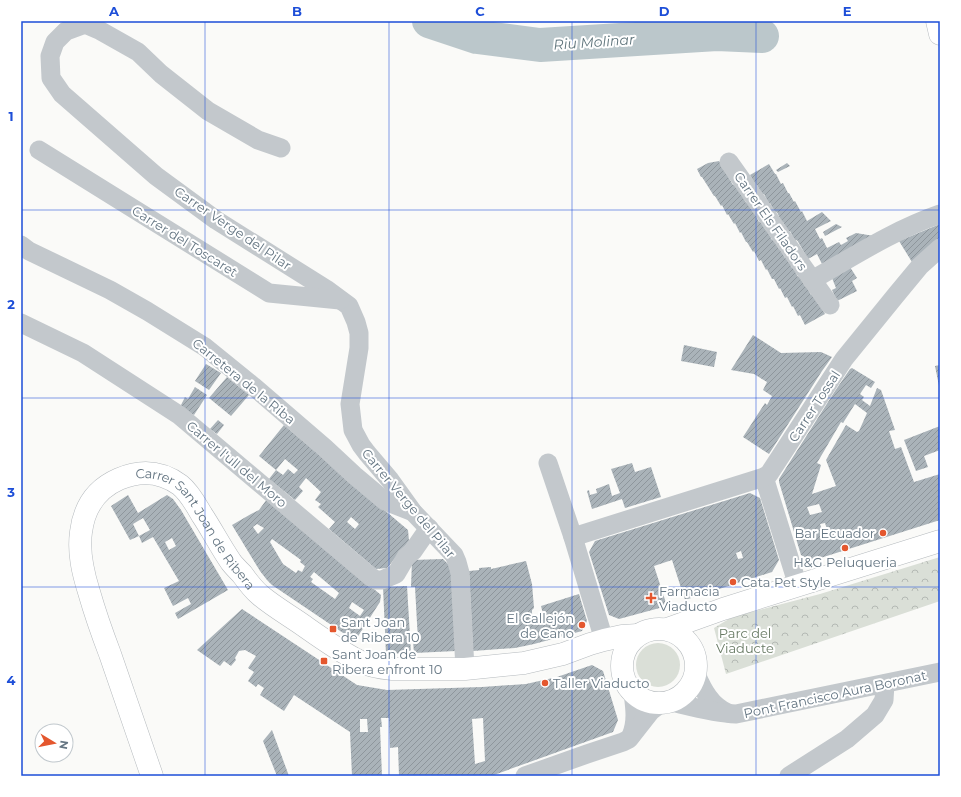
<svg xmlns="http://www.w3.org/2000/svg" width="961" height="797" font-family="Montserrat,sans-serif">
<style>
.green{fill:#dadfd7}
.park{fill:url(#park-crowns)}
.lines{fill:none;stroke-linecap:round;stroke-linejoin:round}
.river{stroke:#bbc7cb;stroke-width:34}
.building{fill:url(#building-hatch);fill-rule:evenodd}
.major-casing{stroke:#b5babe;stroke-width:23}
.minor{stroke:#c3c8cc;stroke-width:19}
.major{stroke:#fff;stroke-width:22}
.grid{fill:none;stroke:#1d4ed8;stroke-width:1;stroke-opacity:0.55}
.poi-dot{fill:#e4572e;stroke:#fff;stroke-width:1.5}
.labels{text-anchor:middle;stroke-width:4;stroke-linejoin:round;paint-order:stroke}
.street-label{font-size:13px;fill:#657683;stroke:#fff}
.poi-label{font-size:13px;fill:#657683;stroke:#fff;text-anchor:start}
.park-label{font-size:13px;fill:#687a64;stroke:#fff}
.water-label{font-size:14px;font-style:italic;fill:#60757c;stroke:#fff}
.neatline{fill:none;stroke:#1d4ed8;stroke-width:1.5}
.grid-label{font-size:13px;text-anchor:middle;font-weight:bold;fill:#1d4ed8}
</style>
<defs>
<pattern id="park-crowns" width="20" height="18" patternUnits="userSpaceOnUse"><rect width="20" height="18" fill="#dadfd7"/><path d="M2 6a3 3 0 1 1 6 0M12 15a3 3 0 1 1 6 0" fill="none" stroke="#b4b9b4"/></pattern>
<pattern id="building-hatch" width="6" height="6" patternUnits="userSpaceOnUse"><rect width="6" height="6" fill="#aab3b9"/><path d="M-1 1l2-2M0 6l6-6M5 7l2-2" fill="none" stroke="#8e969c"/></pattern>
</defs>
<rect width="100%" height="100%" fill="#fafaf8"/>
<circle class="green" cx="658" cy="665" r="22"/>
<polygon class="park" points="940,557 940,601 726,674 714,628 732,617 820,594"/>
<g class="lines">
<polyline class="river" points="429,21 477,37 540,45 717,34 762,36"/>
</g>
<g class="building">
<polygon points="719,161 733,185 735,184 741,193 746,203 748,203 753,212 754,212 759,222 761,221 766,231 767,230 772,240 774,239 779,249 780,248 785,258 787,258 792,268 793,267 798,277 799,276 805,286 806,285 811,295 812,294 818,304 819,303 825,314 805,325 800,315 798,316 793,306 792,307 787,297 785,298 780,288 779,289 774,279 772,279 767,269 766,270 761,260 759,261 754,251 753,252 747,242 746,242 741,232 740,233 735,223 734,224 728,214 727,215 722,205 721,206 715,196 714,196 702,177 701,177 697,169 708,163"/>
<polygon points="787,163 790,166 778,172 776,170"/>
<polygon points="769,164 775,174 776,174 781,184 783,183 788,193 789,193 794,202 795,201 801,212 802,211 807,221 822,212 831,221 815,229 820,239 822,238 827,248 839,242 841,245 848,241 846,238 856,233 874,236 822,264 817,254 808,259 797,240 795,241 790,231 788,232 783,222 782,223 777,212 775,213 770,203 769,204 764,194 762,195 757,185 756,186 750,175"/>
<polygon points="836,224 842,227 825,236 823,232"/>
<polygon points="940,224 940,237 912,262 899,241"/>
<polygon points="850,267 857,278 852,281 857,291 837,301 832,290 836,288 832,278"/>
<polygon points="753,335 781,353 821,352 832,357 822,371 769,454 743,437 765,403 767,405 772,396 763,390 767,382 754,374 731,370"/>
<polygon points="684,345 717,352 714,367 681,361"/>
<polygon points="206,364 221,373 209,390 195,381"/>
<polygon points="940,365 940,386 939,386 935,366"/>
<path d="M852 368 875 382 871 388 866 385 860 394 864 397 862 400 870 406 877 388 881 390 895 430 889 431 895 449 901 447 914 482 940 474V520L811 561 801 555 779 482V479L835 391 850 369ZM855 404 867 413 859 431 857 432 846 425 826 460 836 486 812 494 821 465 817 463 841 422 843 423ZM819 504 822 512 810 515 807 507ZM825 523 829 535 825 537 820 524Z"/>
<polygon points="227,377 249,395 231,416 209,398"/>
<polygon points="195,387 207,395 194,415 180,407 185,397 188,399"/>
<polygon points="218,420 224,425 217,434 210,429"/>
<path d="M284 425 408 530 409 541 387 568 376 569 329 529 335 522 318 507 321 504 315 500 321 492 306 478 299 487 303 491 295 500 269 479 276 470 283 475 288 469 294 474 298 470 285 459 276 470 259 456ZM351 517 359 524 355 529 347 522Z"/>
<polygon points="940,426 940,450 924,456 928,467 916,471 904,440"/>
<polygon points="632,463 635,472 651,467 661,497 625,508 622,499 592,509 587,491 589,490 590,495 597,493 596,489 609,484 612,496 620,493 611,469"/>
<path d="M750 493 760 498 779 560 772 572 685 600 672 560 654 566 667 606 619 619 609 615 589 552 595 541ZM741 551 743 558 738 559 736 553Z"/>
<path d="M128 495 138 513 167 495 173 499 181 510 228 590 178 619 175 613 191 604 188 598 173 606 164 588 179 581 153 537 142 543 139 536 150 530 143 518 133 524 139 536 130 540 111 506ZM172 538 176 546 169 550 165 542Z"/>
<path d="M267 499 381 595 380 602 355 641 272 585 267 580 260 571 232 525 251 514 259 510ZM257 524 264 528 258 534 253 527ZM272 539 301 560 300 562 305 566 302 572 298 570 296 573 283 564 270 542ZM314 572 339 593 335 599 311 582 313 579 310 577ZM352 602 364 610 360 616 349 608Z"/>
<polygon points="443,559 452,568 456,651 414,653 413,641 418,641 415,587 411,587 412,560"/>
<polygon points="526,561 532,584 534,608 532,610 532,613 533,624 542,621 541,619 544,618 541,606 579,594 587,621 582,631 534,644 515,648 473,651 469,571 479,570 479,568 491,567 491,569"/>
<polygon points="407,586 411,653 386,654 383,587"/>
<path d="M242 609 357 685 387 690 482 687 526 684 557 677 592 665 603 671 618 720 613 732 491 776H445V774L440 776H399L398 747 390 748 389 718H381L382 727H380L382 776H352L350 732 294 695 284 711 260 695 264 688 258 684 256 687 248 681 254 672 248 668 256 656 245 650 239 651 235 658 236 660 231 666 224 661 220 666 197 650ZM483 718 485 761 475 764 472 719ZM360 719H367L368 732H360Z"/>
<polygon points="272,730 289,776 277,776 263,741"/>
</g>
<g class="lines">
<defs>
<g id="major">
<polyline points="937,21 940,34"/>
<circle cx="659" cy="666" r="37"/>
<polyline points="667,629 723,609 940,541"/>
<path id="s1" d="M152 776C138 735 124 694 110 654 102 633 95 613 89 592 83 573 78 553 81 532 84 508 96 489 119 479 140 470 161 471 180 485 190 493 196 505 202 515 212 530 220 546 231 562 234 566 238 570 242 574 247 581 253 589 260 595 274 607 292 617 307 628 324 640 341 652 359 661 369 666 380 668 392 669H465L524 663 563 654 590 644 604 640 622 636 638 635"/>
</g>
</defs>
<use href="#major" class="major-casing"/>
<g class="minor">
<polyline points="281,148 258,140 208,111 161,74 138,52 99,30 85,24 66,31 55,42 50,56 51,78 62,94 156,176 216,220 326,289 349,306 356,322 359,333 359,348 350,404 353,430 361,445 367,453 390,480 413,512 454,555 457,562 460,573 465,669"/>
<polyline points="39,150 269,293 340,300"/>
<polyline points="729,162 830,305"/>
<polyline points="21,245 29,251 110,290 147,311 205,347 253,386 325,448 354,475 385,501 413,512"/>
<path d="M812 280C854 256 894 230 940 214"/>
<polyline points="21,323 83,353 179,415 371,577 376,580 382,580 396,574 406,557 413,551 429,528"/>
<polyline points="548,463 573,537 604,640"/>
<polyline points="764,477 798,586"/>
<polyline points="573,537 764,477 769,474 844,359 896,295 920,266 940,248"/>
<path d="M696 674C703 690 711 706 728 713"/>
<path d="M672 702C693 707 714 713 736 714L940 672"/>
<path d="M631 736C637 722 635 708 633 693"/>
<polyline points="525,776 587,754 623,742 629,739 651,711 660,704"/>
<polyline points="789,776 847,739 875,715 884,700 885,684"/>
</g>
<use href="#major" class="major"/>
</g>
<path class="grid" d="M205 21V776M389 21V776M572 21V776M756 21V776M21 210H940M21 398H940M21 587H940"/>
<g class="poi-dot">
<circle cx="883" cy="533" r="4"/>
<circle cx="845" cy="548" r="4"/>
<circle cx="733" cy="582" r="4"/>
<path d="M649 592h4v4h4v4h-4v4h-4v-4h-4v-4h4z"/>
<circle cx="582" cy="625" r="4"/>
<rect x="329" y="625" width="8" height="8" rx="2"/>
<rect x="320" y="657" width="8" height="8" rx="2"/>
<circle cx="545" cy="683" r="4"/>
</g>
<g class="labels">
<g class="street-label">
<text transform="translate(771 221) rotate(55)" y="5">Carrer Els Filadors</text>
<text transform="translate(233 228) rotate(34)" y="5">Carrer Verge del Pilar</text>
<text transform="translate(185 241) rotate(32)" y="5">Carrer del Toscaret</text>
<text transform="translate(244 381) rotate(39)" y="5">Carretera de la Riba</text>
<text transform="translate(814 406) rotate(-57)" y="5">Carrer Tossal</text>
<text transform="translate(237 464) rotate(40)" y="5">Carrer l'ull del Moro</text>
<text transform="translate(409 503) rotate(50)" y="5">Carrer Verge del Pilar</text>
<text dy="5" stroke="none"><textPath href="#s1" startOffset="428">Carrer Sant Joan de Ribera</textPath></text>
<text transform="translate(835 694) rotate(-12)" y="5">Pont Francisco Aura Boronat</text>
</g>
<g class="poi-label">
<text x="875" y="538" text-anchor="end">Bar Ecuador</text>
<text x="845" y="567" text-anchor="middle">H&amp;G Peluqueria</text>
<text x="741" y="587">Cata Pet Style</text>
<text x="659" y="596">Farmacia<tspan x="659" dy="15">Viaducto</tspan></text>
<text x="574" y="623" text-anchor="end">El Callejón<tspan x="574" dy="15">de Cano</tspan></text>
<text x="341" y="627">Sant Joan<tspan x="341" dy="15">de Ribera 10</tspan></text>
<text x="332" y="659">Sant Joan de<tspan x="332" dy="15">Ribera enfront 10</tspan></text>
<text x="553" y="688">Taller Viaducto</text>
</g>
<g class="park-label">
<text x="745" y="638">Parc del<tspan x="745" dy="15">Viaducte</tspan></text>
</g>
<g class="water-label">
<text transform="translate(594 42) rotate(-4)" y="5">Riu Molinar</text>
</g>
</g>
<rect width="961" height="797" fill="none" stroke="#ffffff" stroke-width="44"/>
<g transform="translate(54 743) rotate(100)"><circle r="19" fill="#ffffff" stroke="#c1c8cd"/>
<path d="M0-3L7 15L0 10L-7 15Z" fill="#e4572e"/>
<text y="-6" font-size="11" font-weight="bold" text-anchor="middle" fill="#657683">N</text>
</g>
<rect x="22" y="22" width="917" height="753" class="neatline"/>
<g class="grid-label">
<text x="114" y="16">A</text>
<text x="297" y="16">B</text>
<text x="480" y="16">C</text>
<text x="664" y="16">D</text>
<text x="847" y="16">E</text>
<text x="11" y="121">1</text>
<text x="11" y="309">2</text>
<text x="11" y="497">3</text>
<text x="11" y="685">4</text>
</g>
</svg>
